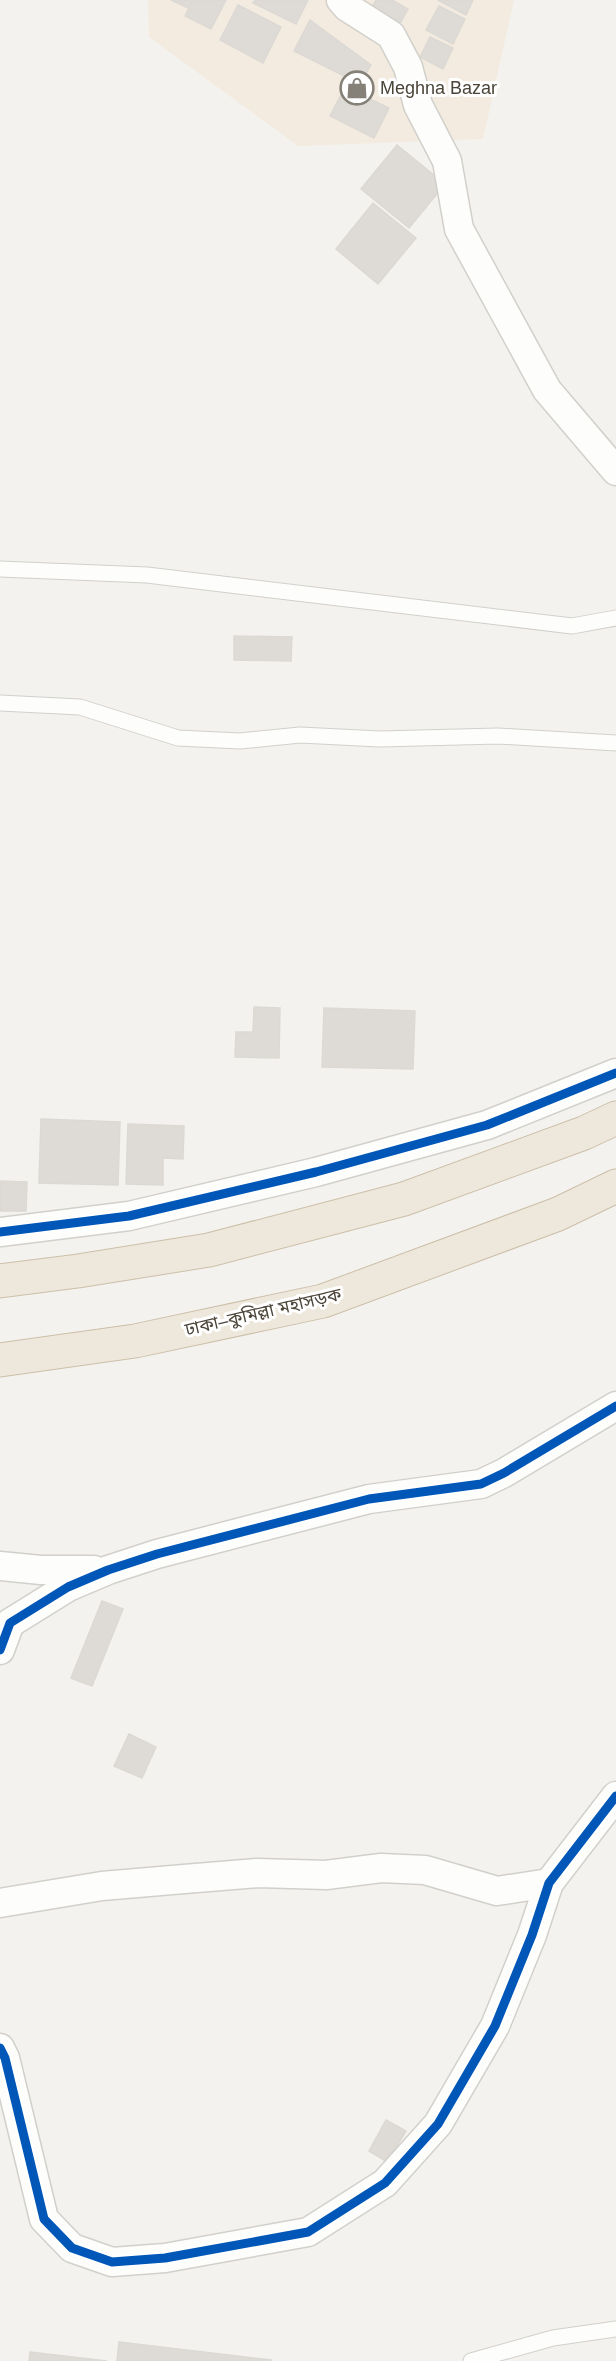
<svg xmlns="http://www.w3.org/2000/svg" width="616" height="2361" font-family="Helvetica,'Noto Sans Bengali',sans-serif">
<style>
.commercial{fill:#f3ebdf}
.building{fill:#dedbd6;stroke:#dcd9d4;stroke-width:1.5}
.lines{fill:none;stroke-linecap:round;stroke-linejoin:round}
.lane-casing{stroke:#d2d0cb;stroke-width:17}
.street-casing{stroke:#d2d0cb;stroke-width:31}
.highway-casing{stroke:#ccbfa9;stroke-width:35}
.lane{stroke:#fdfdfc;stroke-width:15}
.street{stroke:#fdfdfc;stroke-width:28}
.highway{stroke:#ede8db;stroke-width:33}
.cycleway-casing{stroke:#fff;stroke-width:13}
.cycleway{stroke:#0057b8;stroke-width:9}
.labels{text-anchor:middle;stroke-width:6;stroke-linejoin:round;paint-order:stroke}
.poi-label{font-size:18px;fill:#4b4439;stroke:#fff;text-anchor:start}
.street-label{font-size:18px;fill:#4b4439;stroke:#fff}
</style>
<rect width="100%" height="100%" fill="#f4f2ee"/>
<polygon class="commercial" points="148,0 514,0 483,139 298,146 149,37"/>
<g class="building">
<polygon points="171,0 192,0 188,8"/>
<polygon points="193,0 226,0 211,29 185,16"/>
<polygon points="255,0 308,0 296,24 253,3"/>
<polygon points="376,0 392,0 408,9 397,29 368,14"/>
<polygon points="438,0 473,0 466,15"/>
<polygon points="238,5 281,27 263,63 220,40"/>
<polygon points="439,6 465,19 453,44 426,30"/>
<polygon points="310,20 371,65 360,84 294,51"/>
<polygon points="430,37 453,48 443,69 420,57"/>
<polygon points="345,87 389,108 374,138 330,116"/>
<polygon points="397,145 445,184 409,228 361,189"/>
<polygon points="373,203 416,238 378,284 336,249"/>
<polygon points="234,636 292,637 291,661 234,660"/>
<polygon points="254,1007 280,1008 279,1058 235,1057 236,1032 253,1032"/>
<polygon points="324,1008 415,1011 413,1069 322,1067"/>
<polygon points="41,1119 120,1122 118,1185 39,1183"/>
<polygon points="128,1124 184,1126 183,1159 163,1158 163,1185 126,1184"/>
<polygon points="0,1181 27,1182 26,1211 0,1211"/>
<polygon points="102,1601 123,1609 92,1686 71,1678"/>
<polygon points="129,1734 156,1747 142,1778 114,1766"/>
<polygon points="386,2120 406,2131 387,2162 369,2151"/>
<polygon points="119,2342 271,2360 271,2361 117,2361"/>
<polygon points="30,2352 107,2361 29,2361"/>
</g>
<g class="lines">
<defs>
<g id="lane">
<polyline points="0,569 147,575 572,626 616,618"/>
<polyline points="0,703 80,707 178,738 240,741 300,735 380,739 498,736 616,743"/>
<polyline points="471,2361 553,2338 616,2329"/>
</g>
<g id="street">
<polyline points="341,0 347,7 391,35 408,67 418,105 447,161 459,229 547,390 616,471"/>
<polyline points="0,1232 129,1216 316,1172 487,1125 616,1073"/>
<polyline points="0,1566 41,1570 94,1570"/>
<polyline points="0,1650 10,1623 68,1587 108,1570 157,1554 369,1499 481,1484 504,1473 616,1406"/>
<polyline points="0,1903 102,1886 184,1879 258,1873 326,1875 381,1868 425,1870 497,1891 549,1883"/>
<polyline points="0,2048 5,2058 44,2219 72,2248 112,2262 165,2258 308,2232 385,2183 438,2124 495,2026 532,1935 549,1883 616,1796"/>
</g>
<g id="highway">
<polyline points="0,1281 78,1271 209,1250 404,1199 584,1133 616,1118"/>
<polyline points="0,1360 135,1341 323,1301 558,1214 616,1186"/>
</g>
</defs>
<use href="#lane" class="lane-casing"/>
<use href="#street" class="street-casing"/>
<use href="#highway" class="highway-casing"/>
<use href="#lane" class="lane"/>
<use href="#street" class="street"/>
<use href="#highway" class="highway"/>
<defs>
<g id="cycleway">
<polyline points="0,1232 129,1216 316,1172 487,1125 616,1073"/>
<polyline points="0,1650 10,1623 68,1587 108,1570 157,1554 369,1499 481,1484 504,1473 616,1406"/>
<polyline points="0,2048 5,2058 44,2219 72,2248 112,2262 165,2258 308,2232 385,2183 438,2124 495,2026 532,1935 549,1883 616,1796"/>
</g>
</defs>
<use href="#cycleway" class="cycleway-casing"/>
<use href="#cycleway" class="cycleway"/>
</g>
<defs>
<symbol id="shop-ring" viewBox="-11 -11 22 22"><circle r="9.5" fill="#fff" stroke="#868178" stroke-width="1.5"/><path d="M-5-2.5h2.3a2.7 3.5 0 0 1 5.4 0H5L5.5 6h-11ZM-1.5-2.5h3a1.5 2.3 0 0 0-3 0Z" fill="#868178"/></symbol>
</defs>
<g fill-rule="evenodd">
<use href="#shop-ring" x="338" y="69" width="38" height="38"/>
</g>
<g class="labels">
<g class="poi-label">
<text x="380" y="94">Meghna Bazar</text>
</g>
<g class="street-label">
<text transform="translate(263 1312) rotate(-13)" y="6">ঢাকা–কুমিল্লা মহাসড়ক</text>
</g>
</g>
</svg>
